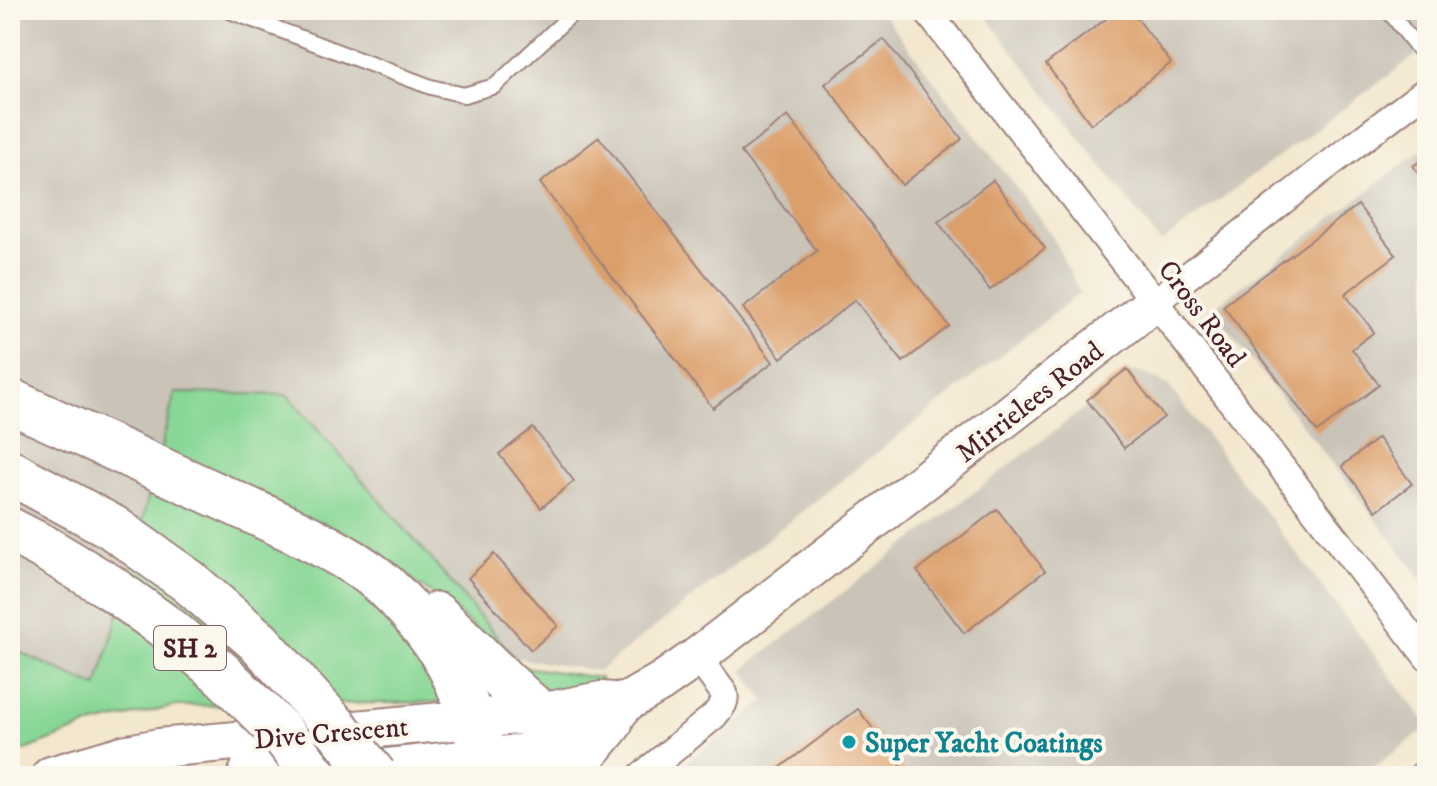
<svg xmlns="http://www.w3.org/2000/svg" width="1437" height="786" font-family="'IM FELL DW Pica',serif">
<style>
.industrial{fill:#c9c3b8}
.green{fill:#88d796;stroke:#697b60;stroke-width:2}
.building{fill:#db9f6a}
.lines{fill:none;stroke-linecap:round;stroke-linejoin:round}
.service-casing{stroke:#9e837c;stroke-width:18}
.minor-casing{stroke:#9e837c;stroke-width:30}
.secondary-casing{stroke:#9e837c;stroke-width:42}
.trunk-casing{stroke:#9e837c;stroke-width:48}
.service{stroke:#fff;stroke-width:14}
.minor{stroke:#fff;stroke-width:26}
.secondary{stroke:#fff;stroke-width:38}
.trunk{stroke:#fff;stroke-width:44}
.trunk-bridge-casing{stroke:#9e837c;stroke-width:48;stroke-linecap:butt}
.trunk-bridge{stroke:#fff;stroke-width:44}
.culture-dot{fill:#0f9aa8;stroke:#fbf7ec;stroke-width:3}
.labels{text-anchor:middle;stroke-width:8;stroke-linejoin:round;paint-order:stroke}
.shield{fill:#fbf7ec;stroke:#7f6065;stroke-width:2}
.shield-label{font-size:26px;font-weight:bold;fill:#4a1f2b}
.street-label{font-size:28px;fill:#4a1f2b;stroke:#fbf7ec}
.culture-label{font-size:28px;font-weight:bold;fill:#0d838f;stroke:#fbf7ec;text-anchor:start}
</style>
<rect width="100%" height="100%" fill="#fbf7ec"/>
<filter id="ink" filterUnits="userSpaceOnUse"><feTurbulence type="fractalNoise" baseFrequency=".0125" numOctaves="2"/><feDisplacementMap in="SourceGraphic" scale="16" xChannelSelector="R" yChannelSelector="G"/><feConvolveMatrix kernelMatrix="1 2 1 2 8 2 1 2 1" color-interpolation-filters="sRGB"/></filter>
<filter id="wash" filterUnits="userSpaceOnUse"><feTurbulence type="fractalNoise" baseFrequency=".006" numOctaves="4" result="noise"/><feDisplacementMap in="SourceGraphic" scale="32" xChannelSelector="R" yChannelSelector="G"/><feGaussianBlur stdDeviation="1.8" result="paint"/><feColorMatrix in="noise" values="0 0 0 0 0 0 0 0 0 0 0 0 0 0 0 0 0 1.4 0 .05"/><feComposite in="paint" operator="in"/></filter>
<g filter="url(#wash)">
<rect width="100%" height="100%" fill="#f3e7ce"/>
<g class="industrial">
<polygon points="10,10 880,10 1050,232 1080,293 599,671 515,658 421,547 287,395 114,627 97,687 10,648"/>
<polygon points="981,10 1427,10 1427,47 1161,243"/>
<polygon points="1427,146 1427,586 1212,309"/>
<polygon points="1133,371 1150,376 1168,385 1427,724 1427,728 1362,776 669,776 765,701 742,670"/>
</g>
<g class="green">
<polygon points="175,393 287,395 421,547 515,658 509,657 453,609 382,559 378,600 427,651 450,702 176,706 90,725 10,756 10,648 97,687 115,627"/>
<polygon points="511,665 600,678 601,681 600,684 550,693"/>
</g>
<g id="blocks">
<g class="building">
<polygon points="1118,10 1131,10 1171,63 1091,124 1046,64"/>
<polygon points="884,39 962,139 902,185 825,84"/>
<polygon points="788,116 949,326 903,362 855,300 781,358 743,308 817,251 741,152"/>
<polygon points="599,137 773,362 713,408 540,183"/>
<polygon points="1427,156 1427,185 1413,166"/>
<polygon points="993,180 1045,248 990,290 938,222"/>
<polygon points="1358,205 1396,255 1345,294 1374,332 1352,349 1379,385 1317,432 1223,306"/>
<polygon points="1127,369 1164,417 1124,448 1087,400"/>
<polygon points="533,428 574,481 541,508 499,454"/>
<polygon points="1378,438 1412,484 1376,511 1342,466"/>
<polygon points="997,509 1045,571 964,633 917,571"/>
<polygon points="494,554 558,626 531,650 468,578"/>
<polygon points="858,709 909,776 769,776"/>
</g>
</g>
</g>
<g filter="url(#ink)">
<use href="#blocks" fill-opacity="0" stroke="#9e837c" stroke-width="2"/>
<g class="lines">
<defs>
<g id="service">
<polyline points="227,10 431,87 464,95 495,86 576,10"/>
<polyline points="1388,10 1427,60"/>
</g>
<g id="minor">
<polyline points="926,10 1155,302 1427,657"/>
<polyline points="1155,302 1323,169 1427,90"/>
<path d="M641 776 714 716C720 708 727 703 724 693L697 657"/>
<polyline points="1422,776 1427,772"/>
</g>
<g id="secondary">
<polyline points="51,776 123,755 159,748 540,713 601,701 625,703"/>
<polyline points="313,776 519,754 569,741 610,723 625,703 661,682 697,657 1155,302"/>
</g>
<g id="trunk">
<path d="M10 401C80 433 151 465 221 497 270 520 323 541 368 572 393 589 424 626 441 652 466 690 474 736 493 776"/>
<polyline points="10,472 112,527 188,581"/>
<polyline points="10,530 43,547"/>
<path d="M436 615C472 647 503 683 540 713"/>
<polyline points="250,776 262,748 274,737"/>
<polyline points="558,776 582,757 610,723"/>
</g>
</defs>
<use href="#service" class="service-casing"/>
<use href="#minor" class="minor-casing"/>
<use href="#secondary" class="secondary-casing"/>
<use href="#trunk" class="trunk-casing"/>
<use href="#service" class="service"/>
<use href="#minor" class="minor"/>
<use href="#secondary" class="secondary"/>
<use href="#trunk" class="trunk"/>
<defs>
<g id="trunk-bridge">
<polyline points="43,547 110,587 167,628 221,673 280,731 315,776"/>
<polyline points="188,581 260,643 336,727 375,776"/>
</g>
</defs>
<use href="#trunk-bridge" class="trunk-bridge-casing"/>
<use href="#trunk-bridge" class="trunk-bridge"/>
</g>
</g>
<circle class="culture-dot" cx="849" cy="742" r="8"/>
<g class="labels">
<rect class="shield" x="154" y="626" width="72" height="44" rx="6"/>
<g class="shield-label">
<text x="190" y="657">SH 2</text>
</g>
<g class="street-label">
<text transform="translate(1203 313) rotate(53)" y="10">Cross Road</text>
<text transform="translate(1029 401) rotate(-38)" y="10">Mirrielees Road</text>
<text transform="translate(331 732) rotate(-5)" y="10">Dive Crescent</text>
</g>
<g class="culture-label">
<text x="865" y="752">Super Yacht Coatings</text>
</g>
</g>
<rect width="1437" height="786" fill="none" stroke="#fbf7ec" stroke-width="40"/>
</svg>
